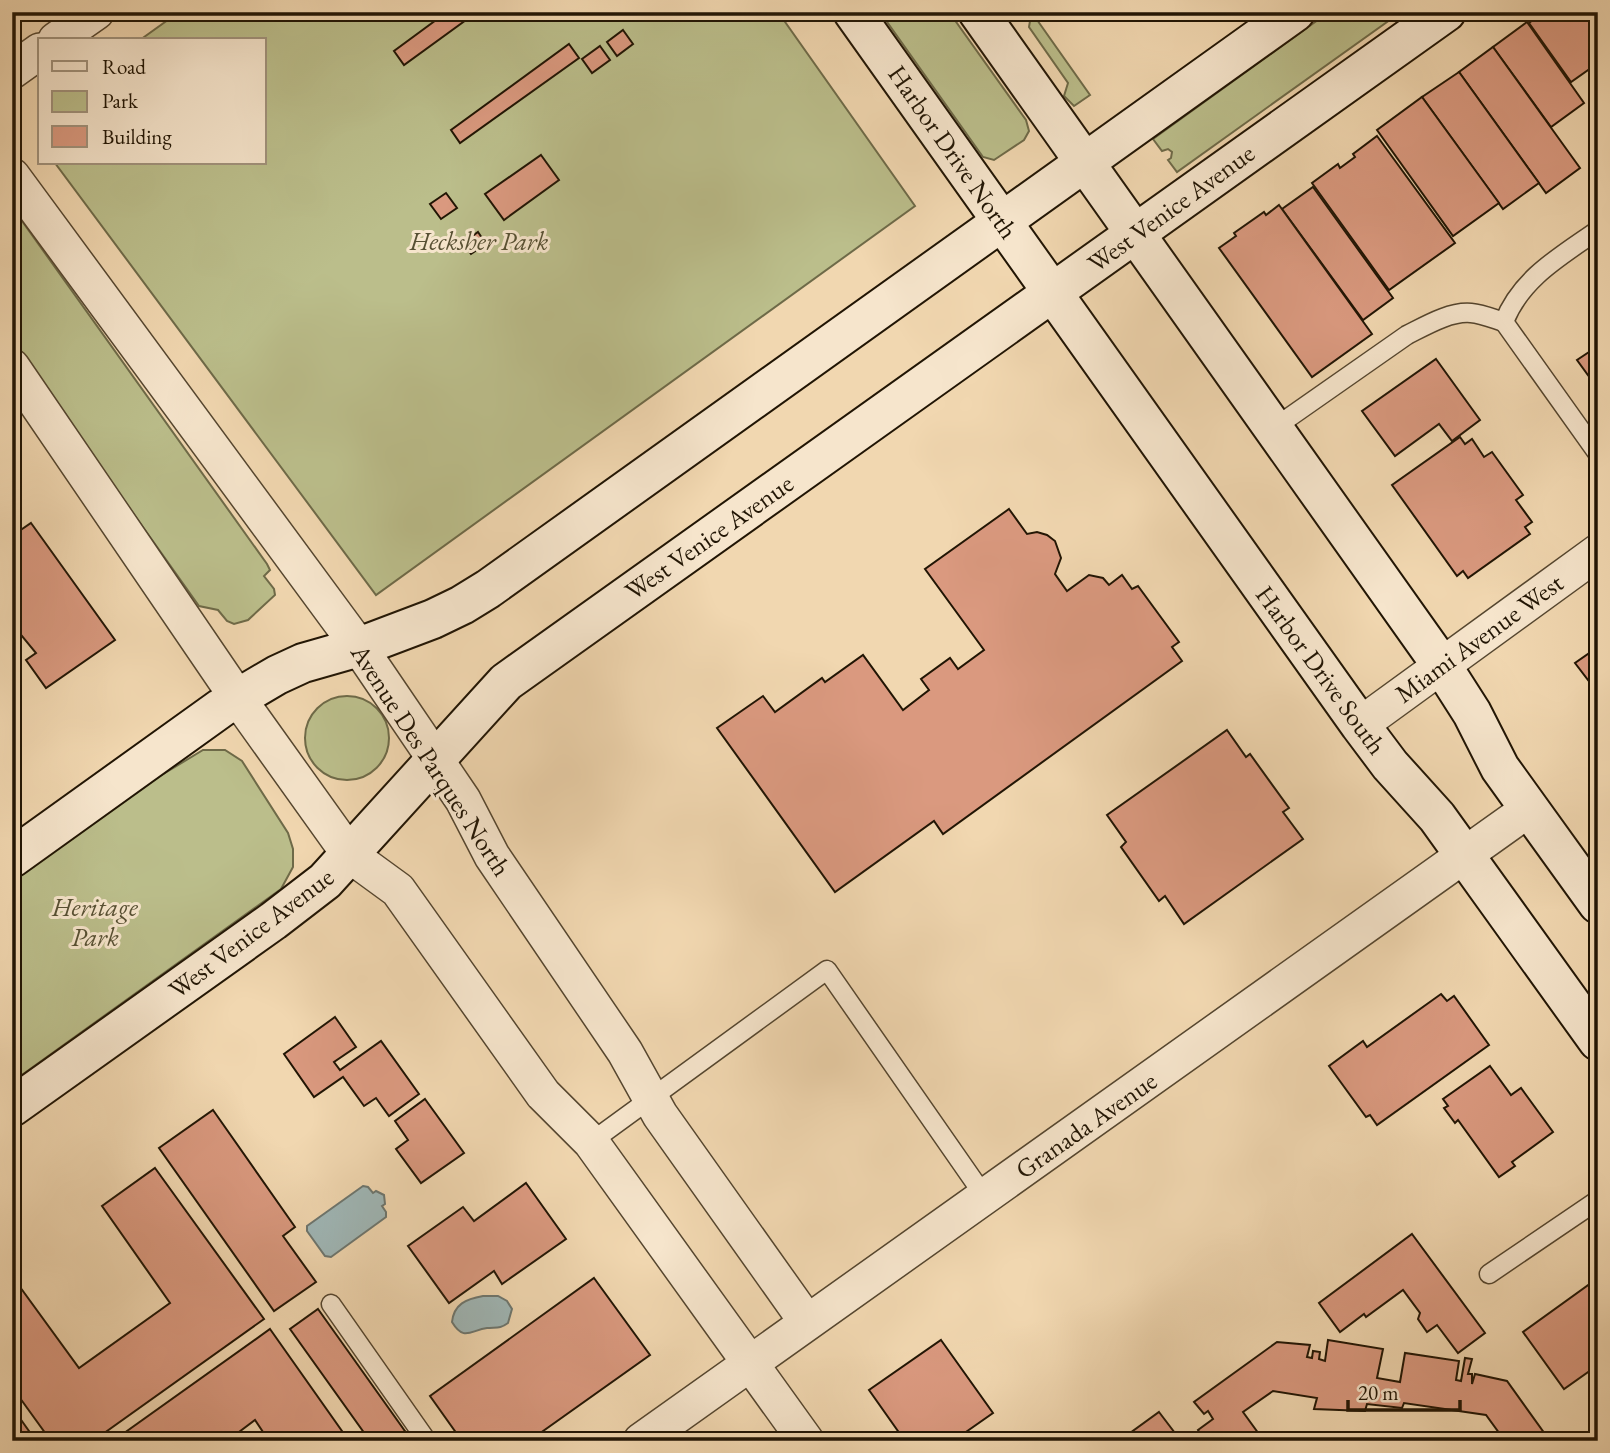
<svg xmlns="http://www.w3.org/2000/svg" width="1610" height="1453" font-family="'EB Garamond',serif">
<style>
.green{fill:#bbbe8b;stroke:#6e6a48;stroke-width:2}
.water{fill:#9fb7b7;stroke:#6d766f;stroke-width:2}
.building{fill:#da997f;stroke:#211504;stroke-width:2}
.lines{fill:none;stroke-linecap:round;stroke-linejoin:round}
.lane-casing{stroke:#55462f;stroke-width:21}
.street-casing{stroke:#55462f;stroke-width:38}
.secondary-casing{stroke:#211504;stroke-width:42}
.lane{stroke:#f6e5cc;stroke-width:18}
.street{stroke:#f6e5cc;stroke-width:35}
.secondary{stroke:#f6e5cc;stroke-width:38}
.labels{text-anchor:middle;stroke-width:6;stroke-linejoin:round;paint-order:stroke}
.street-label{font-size:26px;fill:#211504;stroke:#f6e5cc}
.park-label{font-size:26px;font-style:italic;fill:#575033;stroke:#f6e5cc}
</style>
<rect width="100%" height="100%" fill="#f1d7b0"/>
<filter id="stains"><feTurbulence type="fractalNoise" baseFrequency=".00286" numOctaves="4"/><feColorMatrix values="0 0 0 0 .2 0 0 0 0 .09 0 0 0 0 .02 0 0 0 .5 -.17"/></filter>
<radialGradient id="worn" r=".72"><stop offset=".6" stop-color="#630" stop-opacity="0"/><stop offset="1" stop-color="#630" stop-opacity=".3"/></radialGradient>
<g class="green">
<polygon points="179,12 778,12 915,206 376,595 55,163 264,163 264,40 140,40"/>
<polygon points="880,12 949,12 1026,120 1029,131 1024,140 994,160 983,157"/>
<polygon points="1329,12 1401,12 1177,172 1168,160 1171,158 1172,152 1168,149 1162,151 1153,139"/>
<polygon points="1035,17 1090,95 1074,106 1064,96 1068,83 1029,27 1030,21"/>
<polygon points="12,207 267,564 270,570 264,576 274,589 275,595 248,620 234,624 227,621 218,610 199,606 12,343"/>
<circle cx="347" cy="738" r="42"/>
<polygon points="203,750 225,750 242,761 288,833 293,849 293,867 281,889 12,1082 12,880 150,782"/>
</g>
<g class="water">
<polygon points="363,1186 368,1187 373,1193 376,1191 384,1195 385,1204 382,1206 386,1212 386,1217 331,1257 325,1256 307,1231 307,1226"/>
<path d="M483 1296H498L507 1301 512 1309 508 1323C500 1329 496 1327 487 1328 471 1330 464 1342 452 1322 454 1304 466 1299 483 1296Z"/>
</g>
<g class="building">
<polygon points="447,12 477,12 404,65 394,51"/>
<polygon points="1543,12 1598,12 1598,63 1571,82 1529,23"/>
<polygon points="1527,22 1584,103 1551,127 1493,47"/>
<polygon points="623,30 633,44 617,56 607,42"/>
<polygon points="569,44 579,58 460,143 451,130"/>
<polygon points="600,46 610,60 592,73 582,59"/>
<polygon points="1493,47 1580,168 1546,193 1459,72"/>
<polygon points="1459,72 1539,183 1503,209 1422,97"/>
<polygon points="1422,97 1499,203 1453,236 1377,130"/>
<polygon points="1377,136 1455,243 1389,290 1312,183 1338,164 1340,168 1355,157 1353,154"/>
<polygon points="541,155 559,180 504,220 485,194"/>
<polygon points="1313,187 1393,298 1363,320 1282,209"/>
<polygon points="446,193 457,208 441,219 430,204"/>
<polygon points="1279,205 1372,334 1312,377 1219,248 1236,236 1234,233 1264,212 1266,215"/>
<polygon points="478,232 486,244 471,254 463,243"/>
<polygon points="1598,346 1598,389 1577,360"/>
<polygon points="1436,359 1480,420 1452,441 1439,424 1395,456 1362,411"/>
<polygon points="1460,437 1465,444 1472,439 1484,457 1492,452 1523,495 1516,500 1532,522 1525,527 1530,534 1468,578 1463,571 1457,576 1392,485"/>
<polygon points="1009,509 1027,534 1037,532 1047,535 1055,541 1061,558 1055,574 1067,591 1089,575 1103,578 1109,585 1122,575 1132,589 1138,586 1179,642 1172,647 1182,661 943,834 934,821 835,892 717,728 763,696 775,712 822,678 825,682 863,655 903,710 929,690 921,679 950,658 958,669 984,650 925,569"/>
<polygon points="31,523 115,640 46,688 26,660 36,653 12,624 12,536"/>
<polygon points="1598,647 1598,693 1575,663"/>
<polygon points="1227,730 1246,757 1250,754 1289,808 1283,812 1303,839 1184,924 1165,896 1159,901 1121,847 1126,842 1107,815"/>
<polygon points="1441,994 1447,1001 1454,996 1489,1045 1377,1125 1370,1115 1366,1117 1329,1066 1363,1041 1367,1047"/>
<polygon points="335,1017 356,1047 334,1062 340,1070 381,1041 419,1094 389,1116 376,1098 364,1106 343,1077 314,1097 284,1054"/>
<polygon points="1490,1066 1511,1095 1521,1088 1553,1132 1512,1162 1515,1166 1499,1177 1458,1120 1455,1123 1444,1108 1448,1106 1443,1099"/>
<polygon points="425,1099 464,1153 421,1183 396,1149 408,1140 395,1121"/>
<polygon points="213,1110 295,1227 283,1236 316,1282 274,1311 159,1148"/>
<polygon points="155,1168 264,1319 93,1441 51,1441 12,1387 12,1276 79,1368 170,1303 102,1206"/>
<polygon points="526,1183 566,1239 502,1284 494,1271 449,1303 408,1246 463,1207 474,1221"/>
<polygon points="1412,1234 1485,1333 1458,1353 1437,1325 1427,1332 1418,1319 1420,1313 1403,1290 1366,1317 1364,1314 1340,1332 1319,1303"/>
<polygon points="594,1278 650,1355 529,1441 462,1441 430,1396"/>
<polygon points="1598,1278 1598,1365 1564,1389 1523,1332"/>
<polygon points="318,1309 412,1441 370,1441 290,1329"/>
<polygon points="270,1329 349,1441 269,1441 255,1420 227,1441 113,1441"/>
<polygon points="941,1340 993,1413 953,1441 905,1441 869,1390"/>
<polygon points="1328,1340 1383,1349 1377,1378 1400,1382 1405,1353 1459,1361 1456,1380 1461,1381 1465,1358 1472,1359 1468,1374 1472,1374 1472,1384 1475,1374 1507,1381 1550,1441 1505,1441 1486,1415 1404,1403 1402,1408 1367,1404 1365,1411 1314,1409 1317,1398 1273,1391 1243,1412 1264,1441 1205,1441 1198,1430 1213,1419 1208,1411 1204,1414 1194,1402 1277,1342 1310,1345 1307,1357 1312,1358 1313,1351 1320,1352 1319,1359 1325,1361"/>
<polygon points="12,1407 36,1441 12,1441"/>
<polygon points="1159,1412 1181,1441 1119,1441"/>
</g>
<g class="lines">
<defs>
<g id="lane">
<path d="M1598 230C1561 256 1521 278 1504 322L1598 454"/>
<path d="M1274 428 1407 335C1425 326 1450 311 1471 313 1482 314 1494 319 1504 322"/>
<polyline points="591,1142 827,970 985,1197"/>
<polyline points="1489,1274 1598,1200"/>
<polyline points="331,1304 427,1441"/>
</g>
<g id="street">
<polyline points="56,40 96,12"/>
<polyline points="12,71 40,51"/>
<polyline points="12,176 359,647 463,800 492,856 625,1052 660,1115 807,1322"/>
<polyline points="12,367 237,697 350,855 398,890 543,1094 591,1142 806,1441"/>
<polyline points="1360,725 1598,552"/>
<polyline points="641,1441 1529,809"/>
</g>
<g id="secondary">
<polyline points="853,12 1360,725 1390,765 1437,817 1598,1041"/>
<polyline points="978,12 1442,666 1472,713 1500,768 1598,904"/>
<polyline points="12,858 221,708 277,675 303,663 359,647 433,619 462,605 488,589 1295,12"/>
<polyline points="12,1107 273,921 325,881 506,682 1446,12"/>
</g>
</defs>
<use href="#lane" class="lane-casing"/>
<use href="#street" class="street-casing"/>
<use href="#secondary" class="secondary-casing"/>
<use href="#lane" class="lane"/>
<use href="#street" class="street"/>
<use href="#secondary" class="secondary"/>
</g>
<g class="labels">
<g class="street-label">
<text transform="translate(953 152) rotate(55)" y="9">Harbor Drive North</text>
<text transform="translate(1171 208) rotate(-36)" y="9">West Venice Avenue</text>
<text transform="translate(709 537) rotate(-35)" y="9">West Venice Avenue</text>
<text transform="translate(1479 638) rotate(-36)" y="9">Miami Avenue West</text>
<text transform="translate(1321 670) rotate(54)" y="9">Harbor Drive South</text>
<text transform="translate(431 760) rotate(57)" y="9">Avenue Des Parques North</text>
<text transform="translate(251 933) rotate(-37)" y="9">West Venice Avenue</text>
<text transform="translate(1086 1125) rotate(-35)" y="9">Granada Avenue</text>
</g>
<g class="park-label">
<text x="479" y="250">Hecksher Park</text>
<text x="95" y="916">Heritage<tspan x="95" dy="30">Park</tspan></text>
</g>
</g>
<rect width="1610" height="1453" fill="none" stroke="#f1d7b0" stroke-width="42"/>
<rect x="14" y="14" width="1582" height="1425" fill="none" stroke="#211504" stroke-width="3.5"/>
<rect x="21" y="21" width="1568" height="1411" fill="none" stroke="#211504" stroke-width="2"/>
<rect x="38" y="38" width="228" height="126" fill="#f6e5cc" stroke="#a1927c" stroke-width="2"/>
<rect x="52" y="61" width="35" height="10" fill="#f6e5cc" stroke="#a1927c" stroke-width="2"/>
<text x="102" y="74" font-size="21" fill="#211504">Road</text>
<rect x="52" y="91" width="35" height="21" fill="#bbbe8b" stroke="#a1927c" stroke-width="2"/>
<text x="102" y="108" font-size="21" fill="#211504">Park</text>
<rect x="52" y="126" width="35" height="21" fill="#da997f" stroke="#a1927c" stroke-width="2"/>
<text x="102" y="144" font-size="21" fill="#211504">Building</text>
<path d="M1348 1400v10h112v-10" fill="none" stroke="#211504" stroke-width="3.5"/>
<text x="1358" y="1400" font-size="21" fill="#211504" stroke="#f6e5cc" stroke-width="5" paint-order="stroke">20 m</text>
<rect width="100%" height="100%" filter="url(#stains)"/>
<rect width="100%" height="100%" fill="url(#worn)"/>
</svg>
